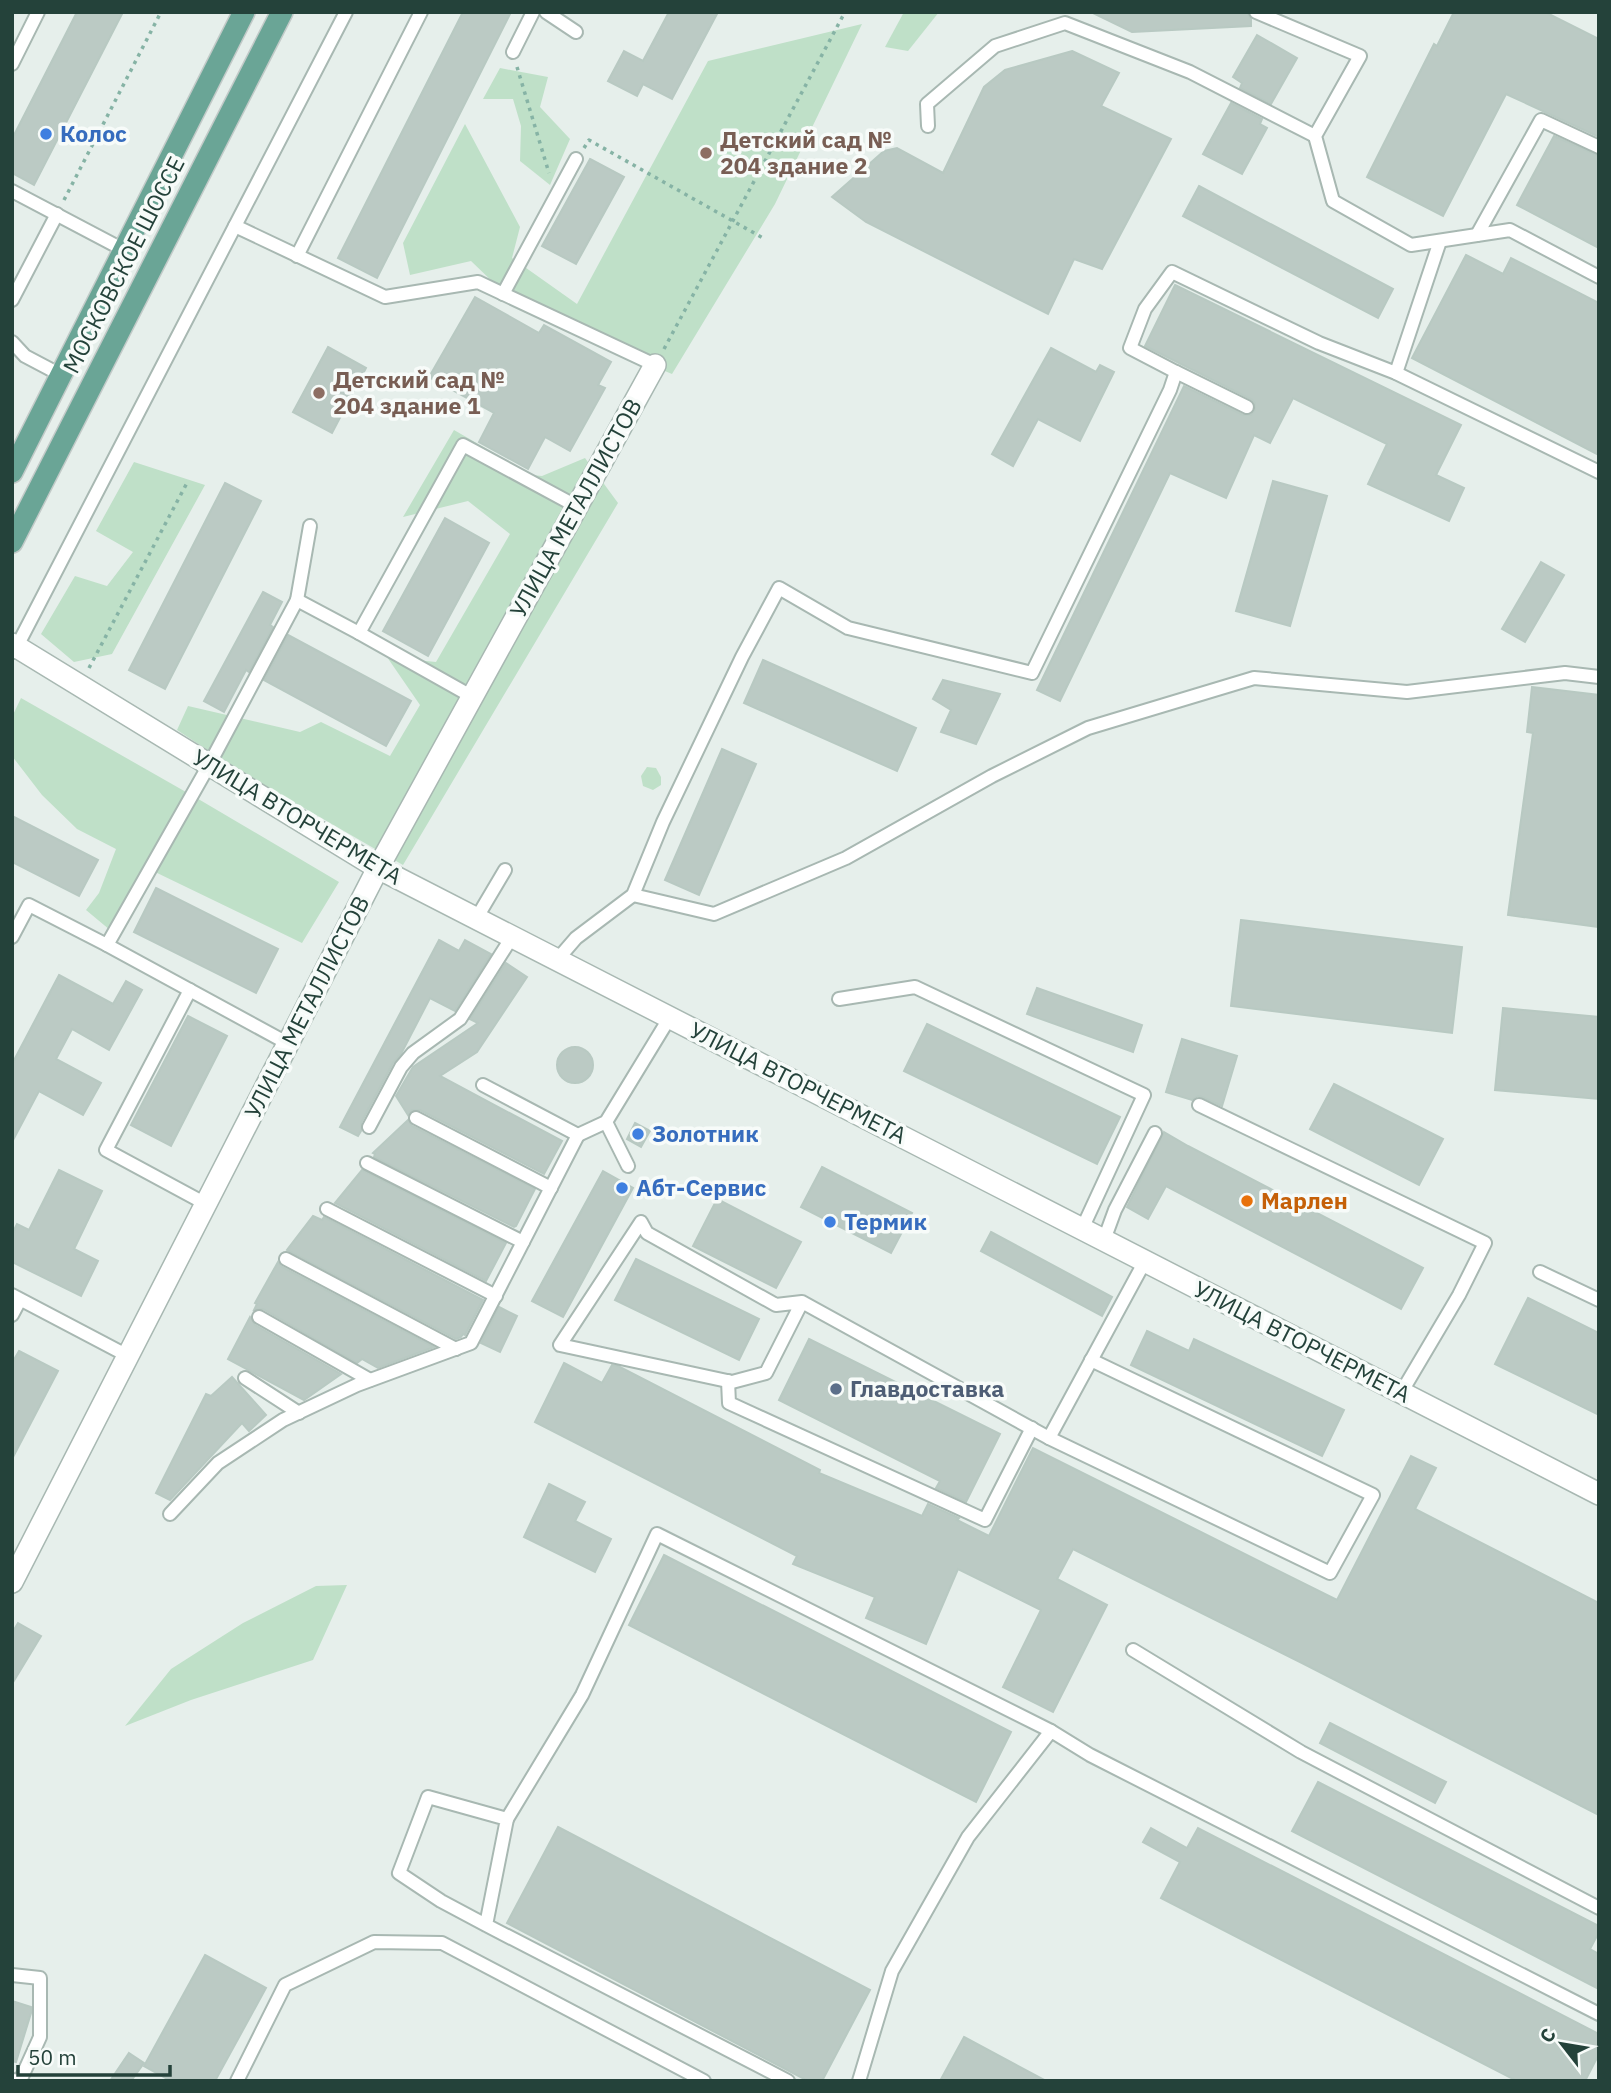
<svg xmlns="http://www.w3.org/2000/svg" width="1611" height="2093" font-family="'IBM Plex Sans',sans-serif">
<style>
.green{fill:#bfe0c8}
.building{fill:#bbcac4;stroke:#b8c9c2;stroke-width:2}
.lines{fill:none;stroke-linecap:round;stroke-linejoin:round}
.service-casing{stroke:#a8b8b2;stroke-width:16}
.minor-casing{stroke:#a8b8b2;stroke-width:24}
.primary-casing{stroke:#c2cac8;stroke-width:24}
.path{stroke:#86b3a5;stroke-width:3.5;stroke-dasharray:3.5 5;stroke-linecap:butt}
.service{stroke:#fff;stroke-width:12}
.minor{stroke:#fff;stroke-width:21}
.primary{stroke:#6aa596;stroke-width:21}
.shop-dot{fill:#3f7fe0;stroke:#f7fbf9;stroke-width:2.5}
.education-dot{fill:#8d6e63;stroke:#f7fbf9;stroke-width:2.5}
.food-dot{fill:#e8710a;stroke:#f7fbf9;stroke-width:2.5}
.service-dot{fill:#5c6f8a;stroke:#f7fbf9;stroke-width:2.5}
.labels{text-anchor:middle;stroke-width:7;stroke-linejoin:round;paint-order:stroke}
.shop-label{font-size:23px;font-weight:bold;fill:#366cbe;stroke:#f7fbf9;text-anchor:start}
.education-label{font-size:23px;font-weight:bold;fill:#785e54;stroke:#f7fbf9;text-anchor:start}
.street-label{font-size:23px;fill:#24423a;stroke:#f7fbf9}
.food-label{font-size:23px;font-weight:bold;fill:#c56008;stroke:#f7fbf9;text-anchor:start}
.service-label{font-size:23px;font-weight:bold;fill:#4e5e75;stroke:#f7fbf9;text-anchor:start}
</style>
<rect width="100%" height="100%" fill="#e6efeb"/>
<g class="green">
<polygon points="904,12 939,12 908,51 885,47"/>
<polygon points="862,24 775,204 672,374 524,312 471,261 410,275 403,243 465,124 520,227 512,258 577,304 708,61"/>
<polygon points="500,68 548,77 540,107 570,139 550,185 520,161 521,126 513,99 483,99"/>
<polygon points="454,430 532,475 542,476 585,458 618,503 403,865 238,770 177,730 188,706 300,732 321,722 390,756 420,705 387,657 436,662 510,534 468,501 403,517"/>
<polygon points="134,462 205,485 112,654 74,662 41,634 75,576 107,586 133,552 96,531"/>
<polygon points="21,698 200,800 339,882 302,943 153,871 116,935 86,910 99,893 116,849 77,829 42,795 12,756 12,717"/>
<polygon points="647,767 656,768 661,777 661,785 653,790 643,786 641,776"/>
<polygon points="347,1585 313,1660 191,1700 125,1726 171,1669 243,1623 316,1586"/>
</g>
<g class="building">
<polygon points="77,12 123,12 34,185 12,173 12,139"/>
<polygon points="463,12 511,12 377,278 338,258"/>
<polygon points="669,12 718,12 672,99 643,84 637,96 608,81 624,51 643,61"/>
<polygon points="1091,12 1247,12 1251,19 1251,26 1132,32"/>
<polygon points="1454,12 1545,12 1599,39 1599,137 1506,94 1443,216 1367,177 1434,44 1437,46"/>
<polygon points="1257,35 1297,58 1271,104 1240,88 1242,83 1233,77"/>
<polygon points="1072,51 1119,73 1101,106 1171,139 1102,269 1074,259 1048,314 866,222 832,197 884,151 897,148 943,173 984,87 1005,70"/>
<polygon points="1231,103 1262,119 1260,124 1267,128 1242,174 1203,154"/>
<polygon points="1554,136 1599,156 1599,248 1517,205"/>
<polygon points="590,159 624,177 576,264 542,246"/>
<polygon points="1199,186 1393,289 1378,318 1183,216"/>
<polygon points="1466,255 1503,274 1511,258 1599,303 1599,455 1412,358"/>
<polygon points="1175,285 1461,425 1436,475 1464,488 1449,521 1368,484 1387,444 1293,398 1270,443 1254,435 1226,498 1170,473 1060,701 1037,690 1184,386 1243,415 1251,415 1255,410 1255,403 1251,399 1145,346"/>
<polygon points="475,297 539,333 544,325 611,362 598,385 605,388 570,451 545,437 528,469 479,442 494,413 429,377"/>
<polygon points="328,347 366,368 332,433 293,412"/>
<polygon points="1051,348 1096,372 1100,365 1114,372 1080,441 1038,419 1013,466 992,454"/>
<polygon points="1273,481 1327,496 1290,626 1236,611"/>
<polygon points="225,483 261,501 165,689 129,670"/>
<polygon points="445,518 489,543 428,656 383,631"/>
<polygon points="1541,562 1564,575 1525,642 1502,629"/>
<polygon points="263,592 282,602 270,625 273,627 249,672 246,670 224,712 204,701"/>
<polygon points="288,635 411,701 386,746 264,680"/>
<polygon points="763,660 916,728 897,771 744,703"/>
<polygon points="943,680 1000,694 976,744 941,732 951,710 933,699"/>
<polygon points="1532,687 1599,695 1599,927 1508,915 1533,733 1527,732"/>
<polygon points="722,749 756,764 699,895 665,880"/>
<polygon points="12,816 98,860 79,896 12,862"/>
<polygon points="156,888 278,949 256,993 134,932"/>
<polygon points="1241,920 1462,947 1452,1033 1231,1006"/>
<polygon points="439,940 459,951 465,940 491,954 455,1011 430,998 401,1054 393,1063 361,1123 361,1131 358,1136 340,1127"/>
<polygon points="506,963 527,977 477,1052 440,1076 562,1141 544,1174 420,1110 412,1110 408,1115 396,1096 413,1067 478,1023 470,1019"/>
<polygon points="59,975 113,1004 126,981 142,990 109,1050 72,1029 56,1059 101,1083 83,1115 39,1091 12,1142 12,1064"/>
<polygon points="1037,988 1142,1025 1133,1052 1027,1014"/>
<polygon points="1503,1008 1599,1017 1599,1099 1495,1090"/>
<polygon points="188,1016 227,1036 171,1146 131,1125"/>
<polygon points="927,1024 1120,1117 1097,1164 904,1071"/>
<polygon points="1182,1039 1237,1056 1222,1106 1202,1097 1198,1096 1192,1100 1166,1092"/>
<circle cx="575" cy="1065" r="18"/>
<polygon points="1334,1084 1443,1139 1419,1185 1310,1129"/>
<polygon points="408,1120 412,1126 535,1189 516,1226 514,1227 374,1157 375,1154 373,1153"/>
<polygon points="635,1123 650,1131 641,1147 627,1139"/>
<polygon points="1164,1132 1188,1146 1423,1268 1401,1309 1166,1186 1148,1219 1127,1207"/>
<polygon points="822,1167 912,1213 891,1253 801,1207"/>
<polygon points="59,1170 102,1191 74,1249 98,1261 81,1296 12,1262 12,1234 17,1224 29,1230"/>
<polygon points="362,1170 506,1243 486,1281 335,1203"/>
<polygon points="603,1171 633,1188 563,1317 532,1301"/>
<polygon points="717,1199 801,1242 776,1288 693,1246"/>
<polygon points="313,1216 322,1220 324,1217 483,1300 465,1335 463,1334 461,1337 456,1339 287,1250"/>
<polygon points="991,1232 1112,1297 1102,1316 981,1251"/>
<polygon points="636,1259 759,1319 739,1360 615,1300"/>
<polygon points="278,1262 282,1267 434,1347 378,1368 362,1359 357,1363 263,1309 254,1310 257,1304 255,1303"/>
<polygon points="1528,1298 1599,1333 1599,1415 1495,1364"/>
<polygon points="499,1307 517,1316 500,1352 481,1343"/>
<polygon points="250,1317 255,1325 341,1374 304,1400 228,1359"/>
<polygon points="1147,1331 1189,1351 1194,1339 1344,1410 1322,1456 1131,1365"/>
<polygon points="809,1339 1000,1434 966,1502 936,1488 940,1481 779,1400"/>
<polygon points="19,1351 58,1371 12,1459 12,1363"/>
<polygon points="564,1363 602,1383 612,1365 618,1366 820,1470 819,1473 922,1516 928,1504 959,1518 957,1520 989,1536 1033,1448 1337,1600 1411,1456 1436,1468 1415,1509 1599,1603 1599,1815 1302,1663 1073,1549 1057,1579 1107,1605 1053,1712 1003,1687 1041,1610 958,1569 926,1644 866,1618 875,1597 793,1564 797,1556 535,1422"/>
<polygon points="232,1377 266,1415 249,1431 242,1423 170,1500 156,1493 206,1394 211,1396"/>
<polygon points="549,1484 585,1502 575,1521 611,1539 595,1572 524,1537"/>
<polygon points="664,1555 1011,1732 976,1802 629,1625"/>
<polygon points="18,1623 41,1636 12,1684 12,1633"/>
<polygon points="1330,1723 1446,1782 1435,1803 1320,1743"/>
<polygon points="1318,1782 1599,1926 1599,1932 1590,1949 1599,1954 1599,1989 1292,1831"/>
<polygon points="558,1827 870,1990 822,2081 808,2081 507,1923"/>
<polygon points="1151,1828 1187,1848 1198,1828 1599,2034 1599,2054 1585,2081 1517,2081 1161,1898 1180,1862 1143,1842"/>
<polygon points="205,1955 266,1988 215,2081 171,2081 144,2066"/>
<polygon points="12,2001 31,2007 31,2013 16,2062 12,2061"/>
<polygon points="964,2037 1046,2081 940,2081"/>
<polygon points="129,2053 144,2063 131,2081 110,2081"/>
</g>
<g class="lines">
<defs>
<g id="service">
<polyline points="546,12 576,32"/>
<polyline points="1256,12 1360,56 1315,136 1333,201 1411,245 1510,230 1599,277"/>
<polyline points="513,52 533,12"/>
<polyline points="12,64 38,12"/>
<polyline points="928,126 927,104 995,46 1065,23 1190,72 1315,136"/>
<polyline points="12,191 124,250"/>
<polyline points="235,226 385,297 478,282 655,365"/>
<polyline points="1477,235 1541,120 1599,147"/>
<polyline points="297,256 421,12"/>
<polyline points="503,294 576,159"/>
<polyline points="12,300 57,214"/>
<polyline points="12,342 25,356 61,375"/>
<polyline points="1176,372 1247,407"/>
<polyline points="1396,373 1440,241"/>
<polyline points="297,600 310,526"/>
<polyline points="14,652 346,12"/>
<polyline points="471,696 359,633 463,445 576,506"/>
<polyline points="633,895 714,914 846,858 992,776 1088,728 1254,678 1407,692 1565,673 1599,677"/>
<polyline points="476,919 505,870"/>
<polyline points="12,937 29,905 107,945 209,765 297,600 359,633"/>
<polyline points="107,945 287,1043"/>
<polyline points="557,960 576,938 633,895 663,822 742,657 779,588 848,628 1032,673 1170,390 1176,372 1130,348 1145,309 1172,272 1319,343 1396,373 1599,472"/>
<polyline points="190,990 106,1150 206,1204"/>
<polyline points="839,999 915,987 1144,1095 1082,1229"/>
<polyline points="483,1085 578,1135 606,1122 670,1017"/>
<polyline points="1199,1105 1485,1243 1459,1295 1401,1393"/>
<polyline points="416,1118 551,1188"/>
<polyline points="606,1122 628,1166"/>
<polyline points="369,1127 401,1067 413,1053 460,1019 512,937"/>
<polyline points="367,1163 523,1242"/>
<polyline points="327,1209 496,1296"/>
<polyline points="1104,1240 1115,1210 1155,1133"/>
<polyline points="286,1259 456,1349"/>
<polyline points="1540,1272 1599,1300"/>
<polyline points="12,1295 128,1356"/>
<polyline points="802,1302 776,1305 647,1233 641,1222 560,1345 732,1382 766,1373 802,1302 1049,1438 1145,1261"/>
<polyline points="12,1315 20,1300"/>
<polyline points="259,1317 370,1380"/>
<polyline points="245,1378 299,1413"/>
<polyline points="728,1381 729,1403 985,1520 1032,1428"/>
<polyline points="1049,1438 1330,1573 1373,1495 1091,1360"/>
<polyline points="170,1514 218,1463 283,1420 357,1385 471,1343 578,1135"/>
<polyline points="1133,1650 1301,1752 1599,1908"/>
<polyline points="507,1819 582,1695 657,1534 1051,1731"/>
<polyline points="486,1925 507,1819 428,1797 399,1873 441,1901 486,1925 788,2081"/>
<polyline points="12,1975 40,1978 40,2037 20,2081 12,2080"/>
<polyline points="237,2081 285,1985 374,1942 442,1943 704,2081"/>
<polyline points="859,2081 892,1971 968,1837 1051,1731 1090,1755 1599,2014"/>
</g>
<g id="minor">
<polyline points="12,644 378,868 1599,1494"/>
<polyline points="12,1582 378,868 655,365"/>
</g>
<g id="primary">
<polyline points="12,472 244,12"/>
<polyline points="12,542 282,12"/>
</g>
</defs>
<use href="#service" class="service-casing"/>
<use href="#minor" class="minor-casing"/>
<use href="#primary" class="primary-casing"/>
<g class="path">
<polyline points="517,67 549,173"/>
<polyline points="584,148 589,140 763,238"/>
<polyline points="64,200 161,12"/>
<polyline points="664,349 845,12"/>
<polyline points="89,668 188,481"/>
</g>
<use href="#service" class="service"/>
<use href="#minor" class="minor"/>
<use href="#primary" class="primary"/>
</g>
<g class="shop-dot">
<circle cx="46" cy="134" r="7"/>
<circle cx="638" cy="1134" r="7"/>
<circle cx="622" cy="1188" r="7"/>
<circle cx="830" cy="1222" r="7"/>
</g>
<g class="education-dot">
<circle cx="706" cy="153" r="7"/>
<circle cx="319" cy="393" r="7"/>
</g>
<circle class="food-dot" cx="1247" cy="1201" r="7"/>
<circle class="service-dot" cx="836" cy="1389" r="7"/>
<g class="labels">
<g class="shop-label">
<text x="60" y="142">Колос</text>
<text x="652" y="1142">Золотник</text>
<text x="636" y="1196">Абт-Сервис</text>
<text x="844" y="1230">Термик</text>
</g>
<g class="education-label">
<text x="720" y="148">Детский сад №<tspan x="720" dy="26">204 здание 2</tspan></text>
<text x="333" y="388">Детский сад №<tspan x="333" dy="26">204 здание 1</tspan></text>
</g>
<g class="street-label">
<text transform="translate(124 265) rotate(-63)" y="8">МОСКОВСКОЕ ШОССЕ</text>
<text transform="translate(576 508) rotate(-61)" y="8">УЛИЦА МЕТАЛЛИСТОВ</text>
<text transform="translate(297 817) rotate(31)" y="8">УЛИЦА ВТОРЧЕРМЕТА</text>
<text transform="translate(307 1007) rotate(-63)" y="8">УЛИЦА МЕТАЛЛИСТОВ</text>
<text transform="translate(798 1083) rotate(27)" y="8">УЛИЦА ВТОРЧЕРМЕТА</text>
<text transform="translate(1302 1342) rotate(27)" y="8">УЛИЦА ВТОРЧЕРМЕТА</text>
</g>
<g class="food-label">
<text x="1261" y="1209">Марлен</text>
</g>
<g class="service-label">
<text x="850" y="1397">Главдоставка</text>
</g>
</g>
<rect width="1611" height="2093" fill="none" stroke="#24423a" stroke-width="28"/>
<g transform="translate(1562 2044) rotate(301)" stroke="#f7fbf9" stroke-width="5" paint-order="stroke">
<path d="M0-5L12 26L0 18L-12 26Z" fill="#24423a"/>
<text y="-10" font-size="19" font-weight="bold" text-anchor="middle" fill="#24423a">С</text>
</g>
<path d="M18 2065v10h152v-10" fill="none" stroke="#24423a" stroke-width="3.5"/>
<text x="28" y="2065" font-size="21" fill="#24423a" stroke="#f7fbf9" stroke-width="5" paint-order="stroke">50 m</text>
</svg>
